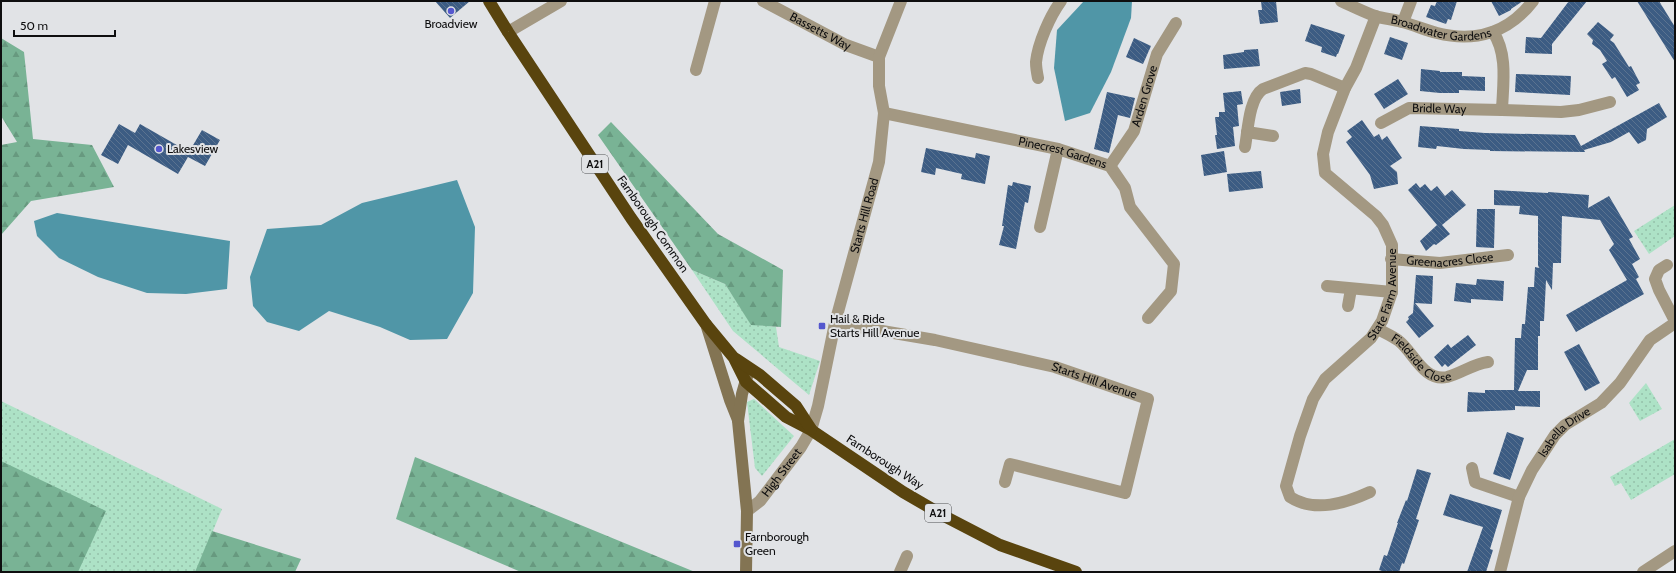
<svg xmlns="http://www.w3.org/2000/svg" width="1676" height="573" font-family="Cabin,sans-serif">
<style>
.grass{fill:url(#grass-dots)}
.forest{fill:url(#forest-firs)}
.water{fill:#5096a7}
.building{fill:url(#building-back-hatch)}
.lines{fill:none;stroke-linecap:round;stroke-linejoin:round}
.street{stroke:#a39882;stroke-width:12}
.secondary{stroke:#837453;stroke-width:12}
.highway{stroke:#59440e;stroke-width:12}
.poi-dot{fill:#5457ce;stroke:#e1e3e6;stroke-width:1.5}
.labels{text-anchor:middle;stroke-width:4;stroke-linejoin:round;paint-order:stroke}
.shield{fill:#e1e3e6;stroke:#4d4e50;stroke-width:1}
.shield-label{font-size:11px;font-weight:bold;fill:#0e0e0f}
.poi-label{font-size:12px;fill:#0e0e0f;stroke:#e1e3e6;text-anchor:start}
.street-label{font-size:12px;fill:#0e0e0f;stroke:#e1e3e6}
</style>
<defs>
<pattern id="grass-dots" width="8" height="8" patternUnits="userSpaceOnUse"><rect width="8" height="8" fill="#ade2c6"/><path d="M2 2h.1M6 6h.1" fill="none" stroke="#94c1a9" stroke-width="1.8" stroke-linecap="round"/></pattern>
<pattern id="forest-firs" width="22" height="20" patternUnits="userSpaceOnUse"><rect width="22" height="20" fill="#79b395"/><path d="M5 1l3.5 6h-7zM16 11l3.5 6h-7z" fill="#67997f"/></pattern>
<pattern id="building-back-hatch" width="6" height="6" patternUnits="userSpaceOnUse"><rect width="6" height="6" fill="#3c5c83"/><path d="M-1 5l2 2M0 0l6 6M5-1l2 2" fill="none" stroke="#5b7390"/></pattern>
</defs>
<rect width="100%" height="100%" fill="#e1e3e6"/>
<g class="grass">
<polygon points="1675,205 1675,236 1649,254 1634,231"/>
<polygon points="692,270 725,284 751,324 776,327 779,347 820,361 809,395 733,331"/>
<polygon points="1646,383 1662,409 1640,421 1629,403"/>
<polygon points="754,399 794,436 762,476 755,468 747,402"/>
<polygon points="1,401 222,509 196,572 1,572"/>
<polygon points="1675,439 1675,474 1631,500 1621,483 1615,486 1610,477"/>
</g>
<g class="forest">
<polygon points="1,38 24,52 33,139 92,145 114,187 31,201 1,235 1,145 17,142 1,116"/>
<polygon points="611,122 718,234 783,270 781,327 751,325 725,284 692,270 598,135"/>
<polygon points="415,457 695,572 521,572 396,519"/>
<polygon points="1,461 106,511 78,572 1,572"/>
<polygon points="212,531 301,559 295,572 195,572"/>
</g>
<g class="water">
<polygon points="1084,1 1132,1 1131,18 1111,72 1090,113 1065,121 1054,68 1057,30"/>
<polygon points="457,180 475,227 473,293 447,339 410,340 380,327 329,311 299,331 267,322 253,306 250,277 267,229 321,225 362,203"/>
<polygon points="57,213 230,241 227,289 186,294 147,293 98,277 59,258 37,236 34,221"/>
</g>
<g class="building">
<polygon points="435,1 470,1 450,18"/>
<polygon points="1261,1 1276,1 1278,22 1260,24 1258,10 1262,10"/>
<polygon points="1437,1 1457,1 1451,20 1448,19 1446,24 1426,17 1431,5 1435,6"/>
<polygon points="1491,1 1523,1 1511,9 1511,10 1499,16"/>
<polygon points="1569,1 1587,1 1552,44 1552,54 1525,53 1526,37 1541,38"/>
<polygon points="1637,1 1659,1 1675,27 1675,62"/>
<polygon points="1598,22 1614,35 1610,40 1614,43 1629,67 1631,66 1640,83 1636,85 1639,90 1627,97 1615,77 1612,79 1602,64 1607,61 1600,50 1592,44 1593,40 1587,34"/>
<polygon points="1311,24 1345,35 1338,54 1337,54 1336,57 1321,52 1322,47 1305,41"/>
<polygon points="1390,37 1408,43 1402,60 1384,54"/>
<polygon points="1134,38 1151,46 1143,64 1126,57"/>
<polygon points="1258,49 1260,66 1224,69 1223,55 1244,52 1244,50"/>
<polygon points="1421,69 1440,71 1440,72 1462,72 1462,76 1485,77 1485,91 1459,90 1459,93 1440,93 1420,91"/>
<polygon points="1516,74 1571,76 1570,95 1515,92"/>
<polygon points="1398,79 1408,94 1384,109 1374,94"/>
<polygon points="1300,89 1301,103 1282,106 1280,92"/>
<polygon points="1241,91 1243,104 1237,105 1239,126 1233,127 1235,146 1217,149 1215,135 1217,135 1215,117 1219,117 1219,112 1225,112 1223,93"/>
<polygon points="1107,92 1135,98 1130,118 1118,115 1109,153 1094,149"/>
<polygon points="1659,103 1667,117 1647,129 1646,140 1638,144 1629,132 1611,142 1584,150 1585,152 1490,151 1490,150 1464,149 1437,146 1436,149 1418,147 1420,126 1459,129 1459,131 1485,133 1575,135 1581,146"/>
<polygon points="1362,120 1374,137 1379,134 1382,140 1387,136 1402,158 1390,166 1397,172 1398,184 1374,189 1370,175 1346,142 1352,137 1347,131"/>
<polygon points="119,124 135,133 140,124 189,152 202,130 220,140 205,166 188,157 178,174 128,145 118,164 101,155"/>
<polygon points="926,148 975,158 976,153 990,156 985,184 961,179 962,174 936,168 935,175 921,172"/>
<polygon points="1224,151 1227,172 1204,176 1201,155"/>
<polygon points="1261,171 1263,188 1229,192 1227,174"/>
<polygon points="1013,182 1031,186 1028,203 1025,202 1016,249 999,245 1004,226 1002,226 1008,185 1012,186"/>
<polygon points="1416,183 1420,188 1425,184 1431,191 1437,186 1445,196 1452,190 1466,205 1442,225 1450,234 1436,245 1434,244 1426,251 1420,241 1437,225 1408,190"/>
<polygon points="1494,190 1548,193 1548,192 1589,195 1588,208 1609,196 1633,237 1629,239 1640,259 1632,264 1639,277 1636,279 1644,294 1576,332 1566,315 1627,280 1609,250 1614,244 1600,220 1562,216 1561,263 1553,263 1552,290 1546,280 1544,321 1540,321 1540,336 1538,336 1538,370 1527,370 1518,391 1540,391 1540,407 1515,406 1515,410 1467,412 1468,392 1485,393 1485,390 1514,390 1515,338 1521,338 1522,324 1525,324 1528,287 1534,287 1535,267 1539,268 1538,265 1538,216 1519,214 1520,206 1494,205"/>
<polygon points="1477,209 1495,209 1494,248 1476,247"/>
<polygon points="1416,275 1433,276 1432,304 1415,303 1434,326 1419,338 1406,322 1409,319 1408,317 1413,313"/>
<polygon points="1477,279 1504,281 1503,301 1471,299 1471,303 1454,301 1456,283 1476,285"/>
<polygon points="1468,335 1476,345 1448,367 1445,364 1442,367 1434,357 1448,344 1451,348"/>
<polygon points="1579,344 1600,383 1585,391 1564,352"/>
<polygon points="1507,432 1524,438 1510,480 1493,474"/>
<polygon points="1417,469 1431,473 1416,519 1419,520 1404,564 1402,563 1399,572 1385,572 1379,570 1384,555 1387,556 1398,523 1397,523 1406,500 1407,501"/>
<polygon points="1450,494 1502,510 1490,549 1493,550 1486,572 1467,572 1483,527 1443,515"/>
</g>
<g class="lines">
<g class="street">
<path id="s1" d="M763 1 846 45 879 57"/>
<path id="s2" d="M1341 1C1352 6 1364 12 1375 16 1384 19 1393 19 1402 22 1414 25 1425 30 1437 33 1476 43 1509 32 1533 1"/>
<polyline points="1403,22 1411,1"/>
<polyline points="508,32 561,1"/>
<polyline points="696,70 715,1"/>
<path d="M1038 78C1037 73 1036 67 1036 62 1038 43 1050 16 1061 1"/>
<polyline points="1502,110 1561,112 1579,110 1610,102"/>
<path id="s3" d="M884 113 1058 149 1110 166 1125 188 1130 207 1174 264 1171 291 1148 318"/>
<path id="s4" d="M1381 123 1409 108 1502 110C1503 84 1508 54 1493 32"/>
<polyline points="1247,132 1273,136"/>
<path d="M1245 147C1248 130 1249 98 1263 89L1305 73 1311 74 1345 88"/>
<path id="s5" d="M1110 166 1134 131 1157 54 1176 23"/>
<polyline points="1040,227 1058,149"/>
<path id="s6" d="M1391 259 1440 263 1508 255"/>
<polyline points="1667,265 1659,270 1655,279 1659,290 1675,321"/>
<polyline points="1327,286 1392,292"/>
<polyline points="1348,306 1351,289"/>
<path id="s7" d="M835 323 935 340 1055 367 1148 399 1125 493 1010 464 1005 482"/>
<path id="s8" d="M1378 329C1385 333 1393 336 1399 341 1414 353 1424 382 1447 377 1462 373 1473 364 1488 362"/>
<polyline points="1472,468 1475,482 1519,497"/>
<path id="s9" d="M1370 492C1346 503 1315 513 1290 497L1286 486 1300 436 1313 399 1325 379 1371 338 1382 321 1392 292V245L1383 225 1376 216 1325 173 1323 154 1328 132 1345 88 1356 68 1376 16"/>
<path id="s10" d="M747 511 760 501 801 447 811 430 818 406 835 323 879 162 884 113 879 86V57L901 1"/>
<polyline points="900,572 907,556"/>
<path id="s11" d="M1500 572 1519 497 1532 470 1555 435 1565 425 1601 403 1620 383 1650 340 1675 323"/>
<polyline points="1643,572 1675,551"/>
</g>
<g class="secondary">
<polyline points="706,324 730,400 738,420"/>
<polyline points="746,572 747,511 738,421 742,394 748,373"/>
</g>
<g class="highway">
<polyline points="489,1 508,32 631,218 705,323 734,358 746,382 761,395 786,417 811,430 903,492 946,517 1000,545 1076,572"/>
<polyline points="736,359 760,375 796,406 811,429"/>
</g>
</g>
<g class="poi-dot">
<circle cx="451" cy="11" r="4"/>
<circle cx="159" cy="149" r="4"/>
<rect x="818" y="322" width="8" height="8" rx="2"/>
<rect x="733" y="540" width="8" height="8" rx="2"/>
</g>
<g class="labels">
<g class="shield">
<rect x="582" y="155" width="26" height="18" rx="3"/>
<rect x="925" y="504" width="26" height="18" rx="3"/>
</g>
<g class="shield-label">
<text x="595" y="168">A21</text>
<text x="938" y="517">A21</text>
</g>
<g class="poi-label">
<text x="451" y="28" text-anchor="middle">Broadview</text>
<text x="167" y="153">Lakesview</text>
<text x="830" y="323">Hail &amp; Ride<tspan x="830" dy="14">Starts Hill Avenue</tspan></text>
<text x="745" y="541">Farnborough<tspan x="745" dy="14">Green</tspan></text>
</g>
<g class="street-label">
<text dy="4" stroke="none"><textPath href="#s2" startOffset="105">Broadwater Gardens</textPath></text>
<text dy="4" stroke="none"><textPath href="#s1" startOffset="65">Bassetts Way</textPath></text>
<text dy="4" stroke="none"><textPath href="#s5" startOffset="79">Arden Grove</textPath></text>
<text dy="4" stroke="none"><textPath href="#s4" startOffset="62">Bridle Way</textPath></text>
<text dy="4" stroke="none"><textPath href="#s3" startOffset="183">Pinecrest Gardens</textPath></text>
<text dy="4" stroke="none"><textPath href="#s10" startOffset="325">Starts Hill Road</textPath></text>
<text transform="translate(653 224) rotate(55)" y="4">Farnborough Common</text>
<text dy="4" stroke="none"><textPath href="#s6" startOffset="59">Greenacres Close</textPath></text>
<text dy="4" stroke="none"><textPath href="#s9" startOffset="318">State Farm Avenue</textPath></text>
<text dy="4" stroke="none"><textPath href="#s8" startOffset="54">Fieldside Close</textPath></text>
<text dy="4" stroke="none"><textPath href="#s7" startOffset="266">Starts Hill Avenue</textPath></text>
<text dy="4" stroke="none"><textPath href="#s11" startOffset="158">Isabella Drive</textPath></text>
<text transform="translate(885 462) rotate(33)" y="4">Farnborough Way</text>
<text dy="4" stroke="none"><textPath href="#s10" startOffset="52">High Street</textPath></text>
</g>
</g>
<rect width="1676" height="573" fill="none" stroke="#0e0e0f" stroke-width="4"/>
<path d="M14 30v6h101v-6" fill="none" stroke="#0e0e0f" stroke-width="2"/>
<text x="20" y="30" font-size="12" fill="#0e0e0f" stroke="#e1e3e6" stroke-width="3" paint-order="stroke">50 m</text>
</svg>
